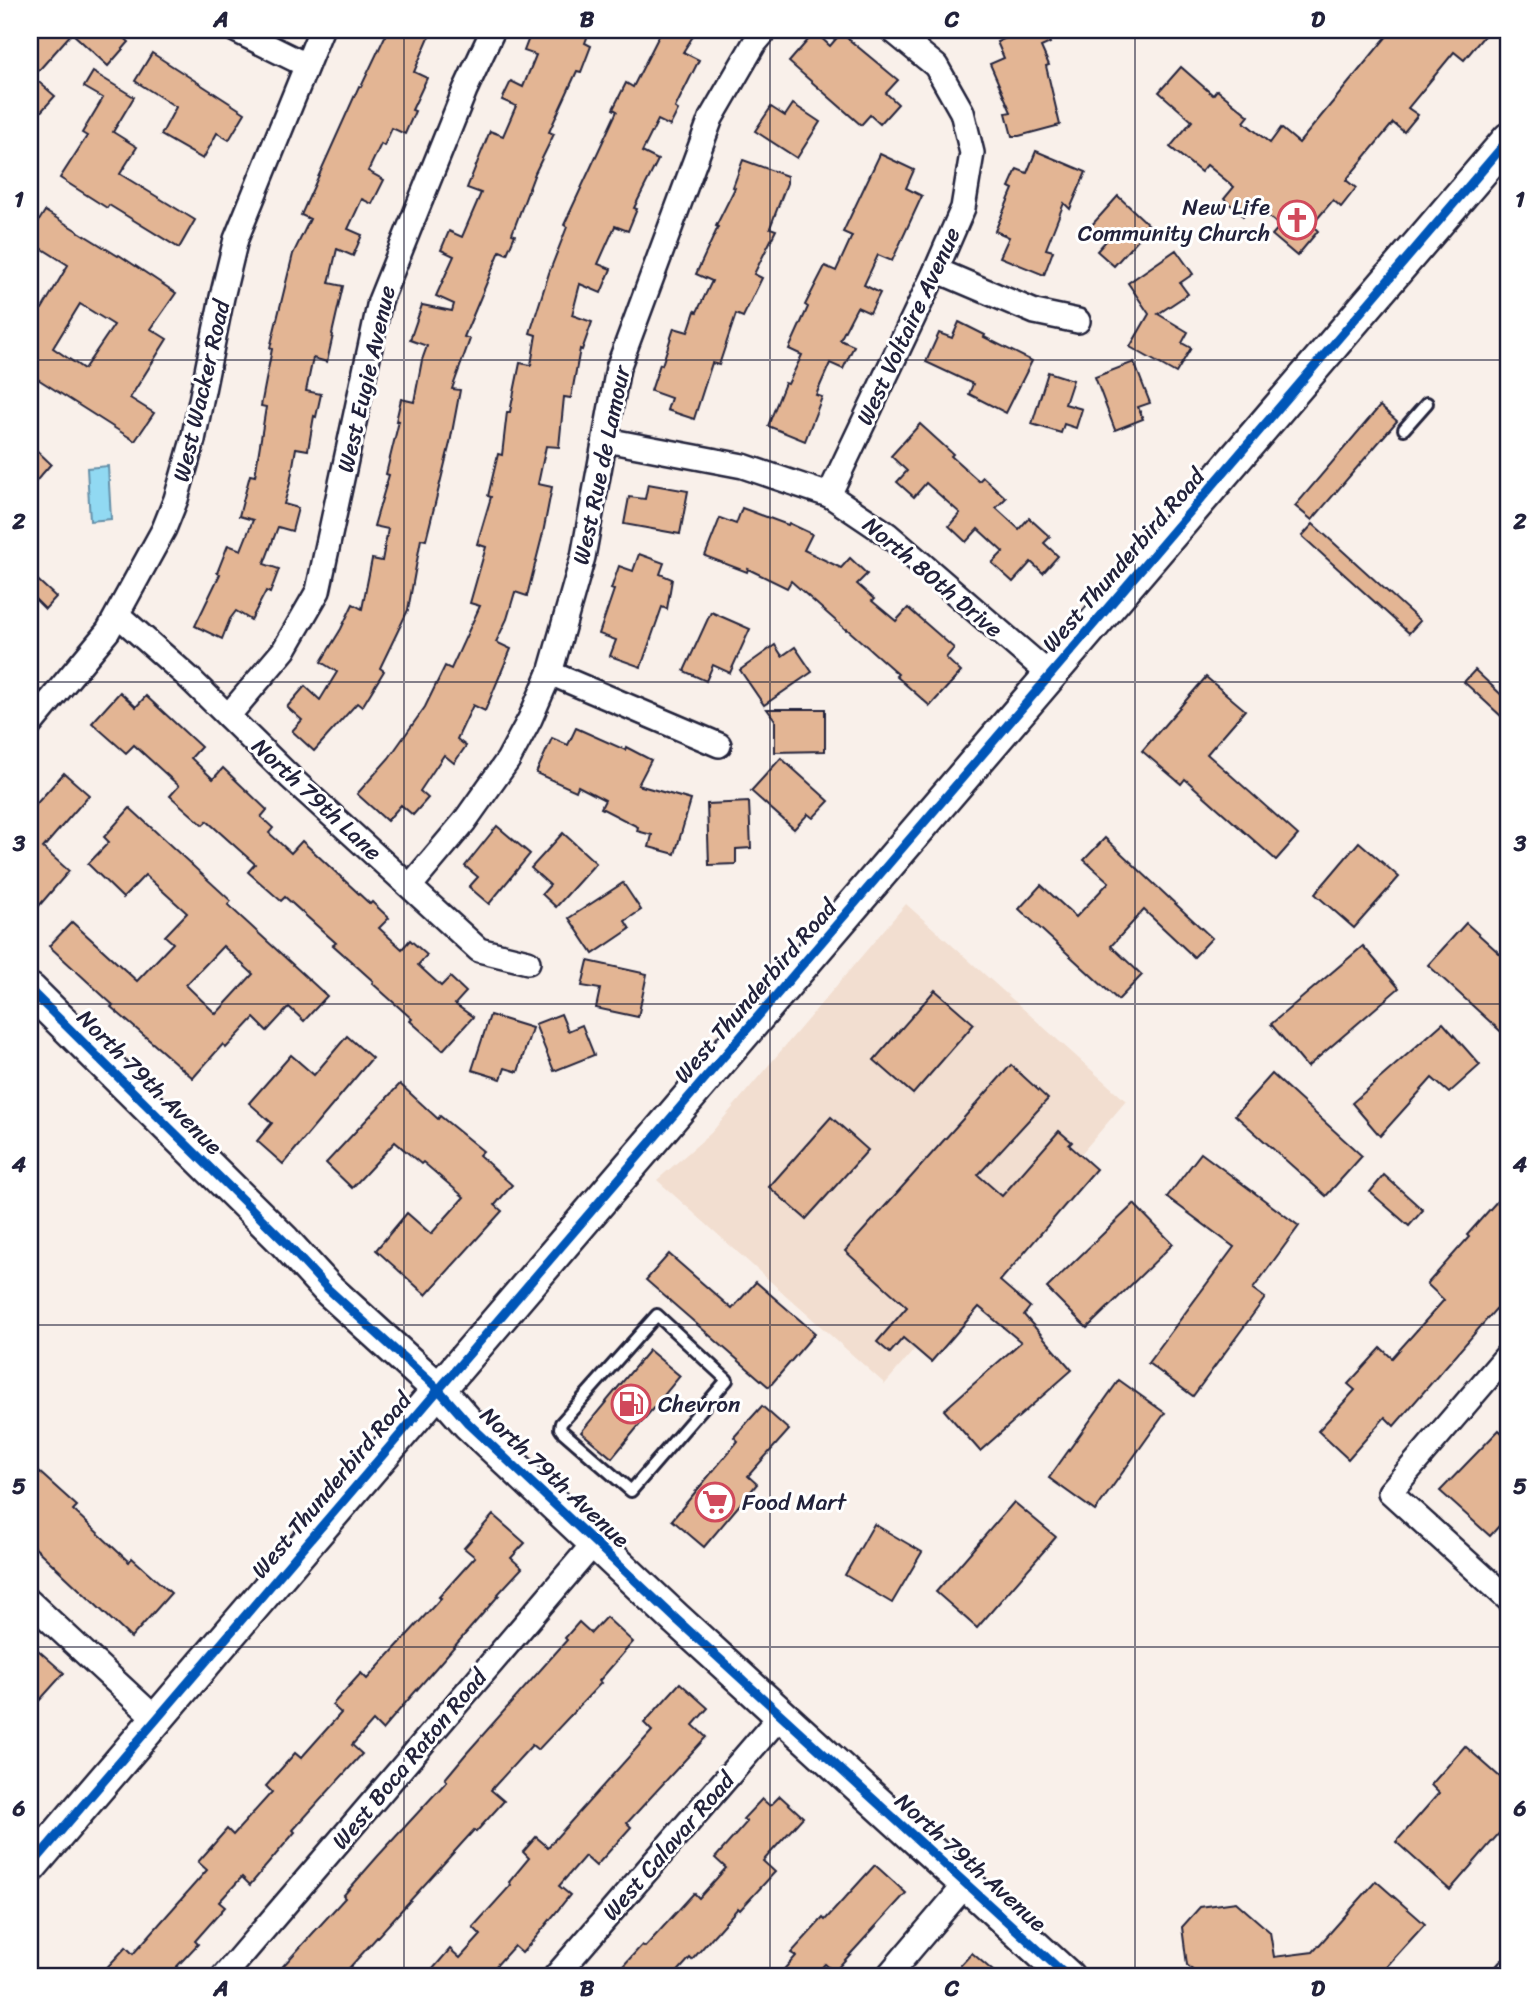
<svg xmlns="http://www.w3.org/2000/svg" width="1539" height="2007" font-family="Sriracha,sans-serif">
<style>
.built{fill:#f2ded0}
.water{fill:#91d9f2;stroke:#6590a9;stroke-width:2}
.building{fill:#e3b594;stroke:#22223b;stroke-width:2;fill-rule:evenodd}
.lines{fill:none;stroke-linecap:round;stroke-linejoin:round}
.lane-casing{stroke:#22223b;stroke-width:16}
.street-casing{stroke:#22223b;stroke-width:28}
.secondary-casing{stroke:#22223b;stroke-width:37}
.lane{stroke:#fff;stroke-width:10}
.street{stroke:#fff;stroke-width:23}
.secondary{stroke:#fff;stroke-width:32}
.cycleway-casing{stroke:#fff;stroke-width:13}
.cycleway{stroke:#0057b8;stroke-width:9}
.grid{fill:none;stroke:#22223b;stroke-width:2;stroke-opacity:0.55}
.labels{text-anchor:middle;stroke-width:6;stroke-linejoin:round;paint-order:stroke}
.poi-label{font-size:23px;fill:#22223b;stroke:#fff;text-anchor:start}
.street-label{font-size:23px;fill:#22223b;stroke:#fff}
.neatline{fill:none;stroke:#22223b;stroke-width:2.5}
.grid-label{font-size:23px;text-anchor:middle;font-weight:bold;fill:#22223b}
</style>
<rect width="100%" height="100%" fill="#f9f0ea"/>
<filter id="ink" filterUnits="userSpaceOnUse"><feTurbulence type="fractalNoise" baseFrequency=".0143" numOctaves="2"/><feDisplacementMap in="SourceGraphic" scale="14" xChannelSelector="R" yChannelSelector="G"/><feConvolveMatrix kernelMatrix="1 2 1 2 8 2 1 2 1" color-interpolation-filters="sRGB"/></filter>
<g filter="url(#ink)">
<polygon class="built" points="906,904 1126,1101 885,1384 657,1180 711,1133"/>
<polygon class="water" points="108,466 111,519 90,521 87,468"/>
<g class="building">
<polygon points="30,30 116,30 129,42 108,66 72,33 33,77 55,96 30,124"/>
<polygon points="388,30 432,30 414,72 427,78 412,110 415,111 405,134 392,128 384,146 381,144 368,171 384,180 372,204 362,199 348,229 362,235 353,256 337,249 329,283 343,286 332,334 333,335 327,362 313,358 306,391 321,394 316,417 314,416 308,450 296,448 290,483 284,504 298,508 292,531 278,527 264,564 279,569 270,593 266,591 251,620 236,611 230,619 222,639 195,626 220,574 217,573 228,545 241,550 253,520 239,516 250,475 255,476 266,407 261,406 272,349 270,348 293,254 310,219 301,215 359,86 361,87"/>
<polygon points="532,30 590,30 585,43 591,46 581,72 577,71 549,132 554,134 535,173 512,234 515,235 507,254 500,251 464,337 470,339 452,389 460,390 450,443 426,540 421,539 408,610 380,668 384,671 362,707 357,703 314,751 292,731 302,720 287,707 305,686 320,700 337,672 321,662 341,629 353,604 362,609 372,559 382,561 388,529 374,526 389,475 386,474 399,421 396,421 401,399 414,402 422,360 427,346 410,340 422,305 452,311 454,304 436,296 454,256 441,250 449,231 462,237 481,193 467,188 490,131 503,136 516,106 502,100 511,81 523,87 536,55 524,51"/>
<polygon points="662,30 697,30 683,52 699,60 675,108 678,110 670,126 658,120 642,152 658,160 634,208 637,209 628,231 615,226 598,264 611,269 601,293 580,284 572,315 592,322 582,350 580,349 571,398 564,397 559,447 546,446 538,484 552,487 543,533 527,596 515,592 507,619 496,642 511,649 485,711 473,705 457,739 466,746 454,763 444,755 420,791 428,798 413,815 401,805 387,821 357,794 389,758 425,707 445,666 451,669 480,606 470,603 486,547 477,544 491,497 488,496 498,454 502,455 507,412 510,412 520,363 531,365 536,335 530,333 549,273 567,227 564,225 617,111 613,109 626,83 633,87"/>
<polygon points="1024,30 1044,30 1050,43 1041,47 1049,65 1046,66 1060,125 1019,136 1012,136 1006,113 1011,112 990,64 1004,58 997,42"/>
<polygon points="1392,30 1489,30 1464,60 1454,52 1408,108 1418,115 1404,132 1393,123 1346,180 1356,188 1341,207 1333,200 1312,225 1318,231 1297,256 1272,235 1280,226 1253,204 1243,216 1224,199 1234,187 1207,165 1201,172 1170,147 1192,121 1159,92 1181,67 1213,95 1217,90 1249,116 1244,122 1270,143 1281,128 1299,143"/>
<polygon points="815,32 830,46 841,33 898,80 886,93 898,104 880,124 870,115 861,125 789,62"/>
<polygon points="152,53 245,113 229,140 217,133 203,159 161,135 176,107 135,81"/>
<polygon points="93,72 134,97 113,132 137,147 120,174 195,220 179,248 109,205 107,208 60,178 87,136 82,133 103,98 84,87"/>
<polygon points="793,104 820,122 797,158 755,131 771,107 785,116"/>
<polygon points="1036,151 1086,172 1070,209 1064,203 1046,249 1053,251 1044,275 1000,257 1009,237 995,231 1013,189 1009,187 1017,169 1027,173"/>
<polygon points="880,154 914,170 906,188 922,196 892,261 878,255 864,285 880,293 870,313 857,307 840,340 854,346 843,369 830,363 816,395 822,397 805,441 768,426 785,383 788,384 802,355 789,349 808,307 805,305 825,266 836,271 852,236 843,232"/>
<polygon points="743,160 787,176 787,183 770,228 776,230 754,274 762,278 743,317 736,314 719,365 712,363 694,419 667,410 671,398 651,391 660,364 662,365 674,328 688,332 695,311 697,312 712,281 696,274 718,227 716,226 735,188 733,187"/>
<polygon points="1118,196 1150,226 1114,266 1097,251 1106,241 1090,227"/>
<path d="M45 211 118 256 119 255 176 293 151 329 167 339 130 398 154 413 135 441 30 374V302L42 309 68 265 30 241V235ZM80 304 114 325 84 369 53 348Z"/>
<polygon points="1176,250 1193,274 1180,283 1188,294 1158,314 1188,332 1182,343 1191,348 1176,373 1130,347 1149,314 1128,283"/>
<polygon points="959,322 985,335 984,337 1032,361 1006,413 969,394 973,384 926,362 939,333 952,338"/>
<polygon points="1134,362 1150,403 1138,407 1143,419 1115,430 1095,377"/>
<polygon points="1048,372 1073,380 1065,404 1082,409 1076,428 1064,424 1061,433 1032,424"/>
<polygon points="1380,406 1397,421 1312,520 1295,506"/>
<polygon points="920,424 953,454 951,456 979,481 983,477 1006,498 996,508 1019,529 1029,518 1050,537 1044,543 1058,556 1043,573 1031,562 1013,582 992,563 1003,552 978,529 966,542 949,526 960,513 926,483 914,497 897,482 907,471 891,456"/>
<polygon points="30,444 51,464 30,488"/>
<polygon points="648,484 688,491 680,534 624,524 629,497 645,499"/>
<polygon points="742,508 788,525 789,523 812,534 804,550 841,568 850,558 867,574 857,584 874,599 872,601 896,621 908,608 954,648 946,658 961,672 930,706 896,676 898,674 847,629 846,630 791,581 787,588 748,569 747,572 705,556 720,518 736,524"/>
<polygon points="1313,524 1420,621 1409,633 1302,536"/>
<polygon points="639,554 664,563 660,574 672,579 667,609 662,607 641,667 610,656 616,640 599,634 614,590 611,589 619,566 633,571"/>
<polygon points="30,573 56,597 45,609 30,594"/>
<polygon points="711,612 750,629 730,673 713,665 706,681 684,671"/>
<polygon points="775,645 782,656 795,647 812,672 764,705 740,670"/>
<polygon points="1475,670 1509,702 1509,708 1501,716 1464,682"/>
<polygon points="1206,677 1245,710 1207,754 1298,835 1276,860 1185,779 1181,784 1142,751"/>
<polygon points="120,692 136,707 146,696 201,747 191,758 213,779 223,768 267,810 261,817 273,828 269,833 291,853 302,841 370,904 372,902 389,918 379,928 402,949 410,940 427,955 418,965 441,986 450,977 466,992 455,1004 473,1017 443,1050 410,1021 412,1019 372,983 373,981 333,945 336,943 285,897 281,901 248,872 255,864 207,821 203,825 170,796 179,786 134,745 126,753 92,723"/>
<polygon points="767,709 825,709 825,751 775,752 775,720"/>
<polygon points="576,728 625,750 626,747 651,760 638,785 691,800 675,854 649,847 652,835 637,831 638,827 601,808 605,800 578,786 576,791 536,773 552,738 568,745"/>
<polygon points="781,758 829,801 813,818 808,814 794,829 751,791"/>
<polygon points="64,773 89,795 43,848 69,871 38,907 30,900 30,811"/>
<polygon points="749,802 751,848 736,849 736,864 709,865 707,804"/>
<path d="M130 808 231 901 228 905 327 996 304 1021 289 1007 267 1031 254 1018 226 1048 223 1044 193 1078 111 1007 113 1005 49 946 72 922 137 981 173 943 165 936 187 913 145 875 123 898 88 864 109 842 104 837ZM223 946 253 974 216 1014 186 985Z"/>
<polygon points="497,826 530,854 489,904 469,887 478,877 465,866"/>
<polygon points="563,833 596,863 556,907 542,894 550,885 531,868"/>
<polygon points="1105,838 1212,938 1194,957 1144,910 1111,946 1142,975 1118,1000 1019,909 1041,885 1076,917 1109,882 1084,860"/>
<polygon points="1359,842 1399,877 1354,928 1315,894"/>
<polygon points="623,883 641,910 625,921 630,929 593,954 569,918"/>
<polygon points="1466,923 1509,962 1509,1039 1428,965"/>
<polygon points="1363,946 1399,988 1307,1067 1271,1024"/>
<polygon points="588,961 647,974 638,1017 596,1008 600,989 582,986"/>
<polygon points="935,990 974,1024 913,1094 874,1060"/>
<polygon points="561,1014 568,1031 582,1025 594,1055 554,1071 535,1024"/>
<polygon points="490,1015 532,1028 518,1072 505,1068 501,1079 472,1070"/>
<polygon points="1443,1023 1480,1065 1449,1093 1432,1078 1380,1136 1352,1103"/>
<polygon points="347,1036 372,1058 283,1164 257,1141 272,1123 249,1103 291,1055 314,1075"/>
<polygon points="1011,1065 1048,1099 978,1175 1002,1196 1059,1131 1072,1142 1069,1145 1096,1169 1000,1281 1030,1307 1024,1315 1072,1370 980,1451 944,1410 1021,1342 979,1307 931,1362 903,1338 890,1353 877,1342 907,1307 845,1251"/>
<polygon points="1272,1074 1362,1156 1326,1196 1235,1115"/>
<polygon points="400,1084 438,1119 440,1116 483,1151 479,1155 512,1185 495,1205 502,1211 426,1295 376,1250 407,1213 431,1234 464,1197 423,1162 421,1164 395,1142 352,1188 326,1163"/>
<polygon points="831,1117 868,1150 806,1219 769,1187"/>
<polygon points="1201,1153 1299,1226 1253,1289 1265,1298 1193,1396 1148,1363 1234,1247 1167,1197"/>
<polygon points="1384,1175 1423,1210 1409,1226 1370,1192"/>
<polygon points="1499,1199 1509,1208 1509,1294 1394,1426 1385,1417 1348,1459 1318,1431 1355,1390 1348,1384 1381,1348 1392,1358 1444,1300 1427,1284 1469,1237 1467,1235"/>
<polygon points="1134,1204 1173,1244 1087,1328 1047,1288"/>
<polygon points="669,1254 732,1309 756,1282 815,1333 769,1387 646,1280"/>
<polygon points="649,1350 680,1376 612,1458 581,1432"/>
<polygon points="1119,1380 1165,1413 1095,1511 1049,1478"/>
<polygon points="762,1406 789,1430 748,1476 757,1484 704,1547 672,1520 738,1441 734,1437"/>
<polygon points="1499,1430 1509,1440 1509,1515 1490,1536 1440,1491"/>
<polygon points="37,1470 77,1506 73,1510 129,1562 132,1558 171,1593 131,1638 30,1543 30,1478"/>
<polygon points="1014,1502 1056,1537 977,1628 936,1592"/>
<polygon points="493,1515 525,1543 511,1558 522,1568 498,1594 499,1595 382,1730 373,1721 352,1745 362,1754 293,1830 295,1832 250,1885 242,1877 219,1902 225,1907 195,1941 198,1944 167,1977 98,1977 126,1947 133,1954 207,1870 198,1862 227,1829 233,1835 272,1792 266,1786 295,1753 301,1758 341,1713 332,1705 361,1673 367,1679 441,1598 439,1597 475,1557 464,1548"/>
<polygon points="874,1524 922,1552 892,1603 845,1575"/>
<polygon points="606,1617 633,1642 599,1681 601,1683 538,1750 532,1745 491,1790 504,1801 476,1832 474,1830 341,1977 273,1977 345,1898 343,1896 378,1856 447,1781 445,1779 465,1755 567,1640 565,1638 579,1622 591,1633"/>
<polygon points="30,1643 64,1673 30,1711"/>
<polygon points="680,1683 708,1708 693,1725 706,1737 627,1823 631,1827 596,1866 585,1856 559,1886 570,1895 537,1936 522,1953 514,1946 486,1977 426,1977 450,1949 460,1958 481,1935 473,1927 511,1885 509,1882 529,1858 523,1852 536,1837 548,1847 652,1731 644,1723"/>
<polygon points="1465,1746 1509,1785 1509,1822 1450,1890 1396,1842 1439,1793 1431,1785"/>
<polygon points="780,1796 803,1817 763,1861 775,1872 740,1910 738,1908 692,1960 690,1958 673,1977 613,1977 642,1945 645,1947 694,1893 699,1898 726,1868 715,1858 747,1822 743,1819 762,1799 770,1806"/>
<polygon points="875,1865 906,1893 834,1972 825,1964 813,1977 777,1977 796,1956 791,1953 823,1918 825,1920"/>
<polygon points="1376,1881 1425,1924 1377,1977 1200,1977 1187,1965 1182,1927 1200,1907 1236,1902 1270,1932 1274,1957 1313,1952"/>
<polygon points="972,1953 1000,1977 950,1977"/>
</g>
<g class="lines">
<defs>
<g id="lane">
<polyline points="1404,429 1427,403"/>
<polygon points="657,1315 727,1380 631,1491 562,1431 560,1428 561,1423"/>
</g>
<g id="street">
<polyline points="235,30 306,65"/>
<polyline points="936,270 1035,312 1078,321"/>
<polyline points="606,440 743,466 829,495 887,534 1050,675"/>
<polyline points="829,495 936,270 963,208 972,153 962,112 936,66 892,30"/>
<polyline points="118,615 188,677 291,778 479,950 528,962"/>
<polyline points="550,673 719,745"/>
<polyline points="228,716 284,650 318,591 380,301 465,90 493,30"/>
<polyline points="30,725 108,631 164,529 176,499 193,440 222,297 236,239 321,30"/>
<polyline points="411,885 464,822 508,760 530,719 550,673 583,557 618,368 711,118 754,44 766,30"/>
<polyline points="1509,1353 1390,1492 1509,1600"/>
<polyline points="30,1602 156,1719"/>
<polyline points="223,1977 595,1542"/>
<polyline points="555,1977 781,1715"/>
<polyline points="887,1977 966,1884"/>
<polyline points="1504,1977 1509,1971"/>
</g>
<g id="secondary">
<polyline points="30,990 284,1241 328,1289 438,1389 468,1423 675,1618 1068,1977"/>
<polyline points="30,1867 1509,139"/>
</g>
</defs>
<use href="#lane" class="lane-casing"/>
<use href="#street" class="street-casing"/>
<use href="#secondary" class="secondary-casing"/>
<use href="#lane" class="lane"/>
<use href="#street" class="street"/>
<use href="#secondary" class="secondary"/>
<defs>
<g id="cycleway">
<polyline points="30,990 284,1241 328,1289 438,1389 468,1423 675,1618 1068,1977"/>
<polyline points="30,1867 1509,139"/>
</g>
</defs>
<use href="#cycleway" class="cycleway-casing"/>
<use href="#cycleway" class="cycleway"/>
</g>
</g>
<path class="grid" d="M404 30V1977M770 30V1977M1135 30V1977M30 360H1509M30 682H1509M30 1004H1509M30 1325H1509M30 1647H1509"/>
<defs>
<symbol id="church-ring" viewBox="-11 -11 22 22"><circle r="9.5" fill="#fff" stroke="#d1495b" stroke-width="1.5"/><path d="M-1.2-6h2.4v3.5h3.3v2.4h-3.3V6h-2.4V-.1h-3.3v-2.4h3.3Z" fill="#d1495b"/></symbol>
<symbol id="fuel-ring" viewBox="-11 -11 22 22"><circle r="9.5" fill="#fff" stroke="#d1495b" stroke-width="1.5"/><path d="M-5.5-6h7V0h2V4h1.3V-2.5L3-4.5l.8-.8L6-3V5H2.5V1h-1V6h-7ZM-4.2-4.7v3.2H.2V-4.7Z" fill="#d1495b"/></symbol>
<symbol id="supermarket-ring" viewBox="-11 -11 22 22"><circle r="9.5" fill="#fff" stroke="#d1495b" stroke-width="1.5"/><path d="M-6-5.5h2.5l.6 2H6L4.5 2H-2.5L-4.4-4H-6ZM-1.5 3.2a1.3 1.3 0 1 0 .1 0ZM3 3.2a1.3 1.3 0 1 0 .1 0Z" fill="#d1495b"/></symbol>
</defs>
<g fill-rule="evenodd">
<use href="#church-ring" x="1275" y="198" width="44" height="44"/>
<use href="#fuel-ring" x="609" y="1382" width="44" height="44"/>
<use href="#supermarket-ring" x="693" y="1480" width="44" height="44"/>
</g>
<g class="labels">
<g class="poi-label">
<text x="1270" y="215" text-anchor="end">New Life<tspan x="1270" dy="26">Community Church</tspan></text>
<text x="658" y="1412">Chevron</text>
<text x="742" y="1510">Food Mart</text>
</g>
<g class="street-label">
<text transform="translate(908 326) rotate(-65)" y="8">West Voltaire Avenue</text>
<text transform="translate(366 379) rotate(-77)" y="8">West Eugie Avenue</text>
<text transform="translate(201 391) rotate(-77)" y="8">West Wacker Road</text>
<text transform="translate(601 465) rotate(-78)" y="8">West Rue de Lamour</text>
<text transform="translate(1123 560) rotate(-49)" y="8">West Thunderbird Road</text>
<text transform="translate(933 577) rotate(40)" y="8">North 80th Drive</text>
<text transform="translate(317 799) rotate(43)" y="8">North 79th Lane</text>
<text transform="translate(755 991) rotate(-49)" y="8">West Thunderbird Road</text>
<text transform="translate(150 1082) rotate(45)" y="8">North 79th Avenue</text>
<text transform="translate(555 1477) rotate(43)" y="8">North 79th Avenue</text>
<text transform="translate(331 1485) rotate(-50)" y="8">West Thunderbird Road</text>
<text transform="translate(409 1759) rotate(-50)" y="8">West Boca Raton Road</text>
<text transform="translate(668 1846) rotate(-49)" y="8">West Calavar Road</text>
<text transform="translate(971 1862) rotate(42)" y="8">North 79th Avenue</text>
</g>
</g>
<rect width="1539" height="2007" fill="none" stroke="#fff" stroke-width="77"/>
<rect x="38" y="38" width="1462" height="1930" class="neatline"/>
<g class="grid-label">
<text x="221" y="27">A</text>
<text x="587" y="27">B</text>
<text x="952" y="27">C</text>
<text x="1318" y="27">D</text>
<text x="19" y="207">1</text>
<text x="1520" y="207">1</text>
<text x="19" y="529">2</text>
<text x="1520" y="529">2</text>
<text x="19" y="851">3</text>
<text x="1520" y="851">3</text>
<text x="19" y="1172">4</text>
<text x="1520" y="1172">4</text>
<text x="19" y="1494">5</text>
<text x="1520" y="1494">5</text>
<text x="19" y="1816">6</text>
<text x="1520" y="1816">6</text>
<text x="221" y="1996">A</text>
<text x="587" y="1996">B</text>
<text x="952" y="1996">C</text>
<text x="1318" y="1996">D</text>
</g>
</svg>
